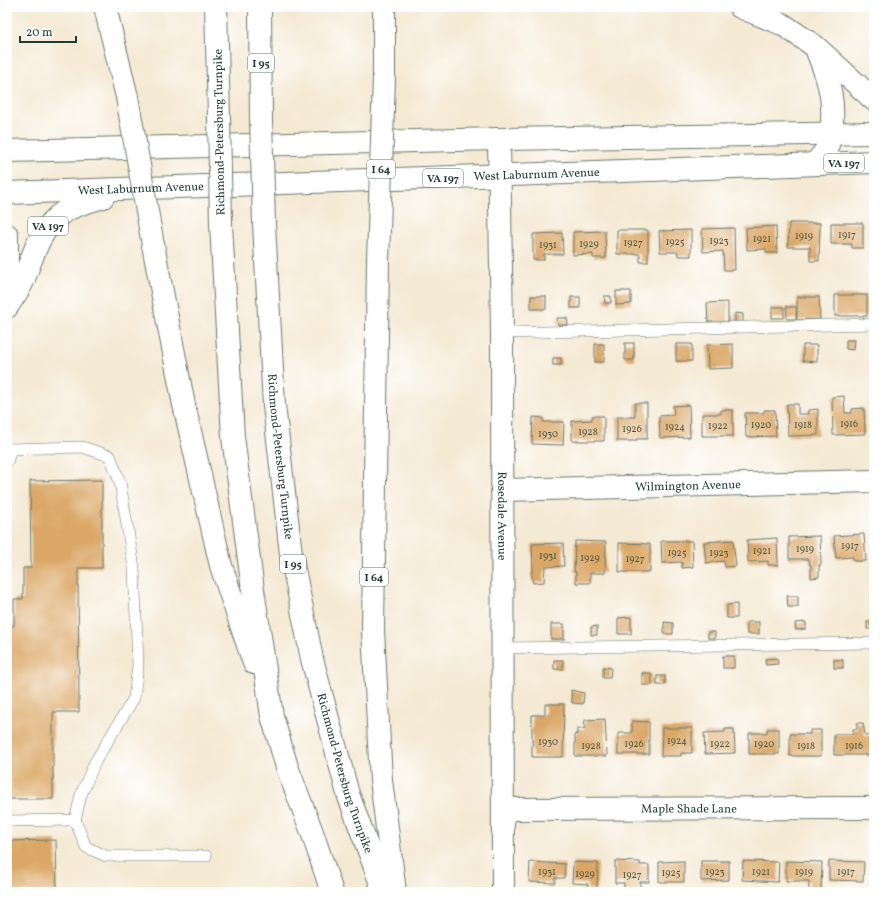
<svg xmlns="http://www.w3.org/2000/svg" width="881" height="899" font-family="Vollkorn,serif">
<style>
.building{fill:#daa766}
.lines{fill:none;stroke-linecap:round;stroke-linejoin:round}
.service-casing{stroke:#6a796c;stroke-width:12}
.minor-casing{stroke:#6a796c;stroke-width:24}
.primary-casing{stroke:#6a796c;stroke-width:24}
.motorway-casing{stroke:#6a796c;stroke-width:24}
.service{stroke:#fff;stroke-width:11}
.minor{stroke:#fff;stroke-width:22}
.primary{stroke:#fff;stroke-width:22}
.motorway{stroke:#fff;stroke-width:22}
.motorway-bridge-casing{stroke:#6a796c;stroke-width:24;stroke-linecap:butt}
.motorway-bridge{stroke:#fff;stroke-width:22}
.labels{text-anchor:middle;stroke-width:3;stroke-linejoin:round;paint-order:stroke}
.number-label{font-size:10px;fill:#4e5840}
.shield{fill:#fff;stroke:#627771;stroke-width:1}
.shield-label{font-size:11px;font-weight:bold;fill:#1f3d34}
.street-label{font-size:12px;fill:#1f3d34;stroke:#fff}
</style>
<rect width="100%" height="100%" fill="#fff"/>
<filter id="ink" filterUnits="userSpaceOnUse"><feTurbulence type="fractalNoise" baseFrequency=".025" numOctaves="2"/><feDisplacementMap in="SourceGraphic" scale="8" xChannelSelector="R" yChannelSelector="G"/><feConvolveMatrix kernelMatrix="1 2 1 2 8 2 1 2 1" color-interpolation-filters="sRGB"/></filter>
<filter id="wash" filterUnits="userSpaceOnUse"><feTurbulence type="fractalNoise" baseFrequency=".012" numOctaves="4" result="noise"/><feDisplacementMap in="SourceGraphic" scale="16" xChannelSelector="R" yChannelSelector="G"/><feGaussianBlur stdDeviation="0.9" result="paint"/><feColorMatrix in="noise" values="0 0 0 0 0 0 0 0 0 0 0 0 0 0 0 0 0 1.4 0 .05"/><feComposite in="paint" operator="in"/></filter>
<g filter="url(#wash)">
<rect width="100%" height="100%" fill="#f4e9d3"/>
<g id="blocks">
<g class="building">
<polygon points="789,223 820,223 819,261 810,261 810,247 788,247"/>
<polygon points="831,223 863,223 863,248 852,248 852,244 831,244"/>
<polygon points="776,226 777,253 766,253 766,249 747,250 746,228"/>
<polygon points="734,228 735,270 724,270 723,251 703,252 702,229"/>
<polygon points="617,230 648,230 648,262 640,262 640,254 617,254"/>
<polygon points="691,230 691,256 678,256 678,252 660,252 659,231"/>
<polygon points="605,231 606,258 593,258 593,254 573,255 573,232"/>
<polygon points="562,233 563,254 544,254 544,260 533,260 533,234"/>
<polygon points="616,291 631,291 631,304 616,305"/>
<rect x="835" y="295" width="32" height="21"/>
<rect x="531" y="296" width="15" height="13"/>
<polygon points="604,296 611,296 611,303 605,303"/>
<rect x="571" y="297" width="9" height="11"/>
<polygon points="797,297 819,297 820,319 797,320"/>
<polygon points="728,302 728,322 708,322 707,303"/>
<rect x="772" y="307" width="12" height="11"/>
<polygon points="786,307 796,307 796,319 787,319"/>
<polygon points="735,313 743,314 743,324 735,323"/>
<polygon points="557,318 567,318 568,325 558,325"/>
<polygon points="846,340 854,340 853,350 846,349"/>
<rect x="625" y="343" width="9" height="17"/>
<rect x="595" y="344" width="9" height="18"/>
<rect x="676" y="344" width="16" height="17"/>
<polygon points="733,344 733,368 708,369 707,345"/>
<polygon points="803,345 817,345 817,362 803,361"/>
<rect x="553" y="358" width="8" height="7"/>
<polygon points="844,396 845,413 852,413 852,409 864,408 865,434 833,435 832,397"/>
<polygon points="635,403 647,403 647,439 636,439 636,441 617,441 617,417 635,417"/>
<polygon points="787,404 798,404 798,414 808,414 808,410 818,409 818,435 788,436"/>
<polygon points="689,405 690,437 660,438 659,416 674,415 673,406"/>
<polygon points="721,410 733,410 733,436 702,436 702,414 721,414"/>
<polygon points="764,410 775,410 776,436 746,437 745,413 764,413"/>
<polygon points="592,416 604,416 604,441 572,441 572,421 592,420"/>
<polygon points="533,417 543,418 543,422 564,422 563,445 532,444"/>
<polygon points="102,480 102,568 78,568 79,712 53,712 53,799 7,799 7,626 14,626 14,599 23,599 23,568 31,568 30,481"/>
<polygon points="864,534 866,561 854,561 853,557 836,558 834,536"/>
<polygon points="820,536 821,565 819,565 819,577 811,578 811,565 810,565 809,559 789,559 789,537"/>
<polygon points="777,538 778,565 768,565 768,561 748,562 747,540"/>
<polygon points="733,540 736,566 725,567 724,561 706,563 704,542"/>
<polygon points="575,541 606,542 605,573 590,573 590,583 576,583 576,572 574,572"/>
<polygon points="661,541 692,541 693,567 682,568 682,562 662,563"/>
<polygon points="563,543 564,566 545,567 544,582 533,583 531,572 533,571 532,544"/>
<polygon points="619,543 650,544 650,572 619,572"/>
<polygon points="787,596 798,596 798,607 788,607"/>
<polygon points="737,604 737,618 727,618 727,605"/>
<polygon points="631,617 631,634 618,634 618,618"/>
<polygon points="664,622 673,623 673,634 664,634"/>
<rect x="747" y="622" width="12" height="12"/>
<polygon points="806,622 806,629 796,630 795,623"/>
<rect x="867" y="622" width="7" height="7"/>
<rect x="551" y="624" width="13" height="15"/>
<polygon points="597,626 597,635 591,635 591,627"/>
<rect x="708" y="632" width="7" height="6"/>
<rect x="723" y="656" width="11" height="12"/>
<polygon points="777,658 778,664 766,665 765,659"/>
<rect x="554" y="660" width="9" height="9"/>
<rect x="834" y="660" width="9" height="8"/>
<polygon points="603,667 611,668 610,678 603,678"/>
<polygon points="642,673 651,673 652,685 642,685"/>
<rect x="657" y="676" width="8" height="9"/>
<polygon points="571,690 584,693 583,704 572,703"/>
<polygon points="545,704 564,704 563,757 532,757 532,715 545,715"/>
<polygon points="605,719 607,756 575,756 575,734 577,734 577,729 584,729 585,720"/>
<polygon points="632,721 649,722 649,754 618,754 618,733 632,733"/>
<polygon points="857,723 863,723 865,735 874,735 874,755 834,755 834,734 853,734 853,729 857,729"/>
<polygon points="662,728 692,728 692,753 681,753 681,756 661,756"/>
<polygon points="725,729 734,729 735,753 705,754 704,733 725,732"/>
<polygon points="767,729 779,729 779,754 749,754 749,733 767,733"/>
<polygon points="810,730 821,730 821,756 790,756 790,734 810,734"/>
<polygon points="56,840 57,892 7,892 7,841"/>
<polygon points="871,853 874,853 874,881 872,881"/>
<polygon points="615,861 640,862 640,865 649,865 649,882 640,882 640,892 624,892 624,883 615,883"/>
<polygon points="684,861 684,882 659,882 659,862"/>
<polygon points="701,861 729,861 729,880 701,881"/>
<polygon points="743,861 779,862 778,882 742,880"/>
<polygon points="786,861 822,862 821,892 809,892 809,881 786,881"/>
<polygon points="829,861 864,862 863,881 829,880"/>
<polygon points="530,862 565,864 564,878 555,878 555,883 529,882"/>
<polygon points="573,862 598,863 597,890 587,889 588,884 572,883"/>
</g>
</g>
</g>
<g filter="url(#ink)">
<use href="#blocks" fill-opacity="0" stroke="#6a796c" stroke-width="1"/>
<g class="lines">
<defs>
<g id="service">
<polyline points="502,333 874,324"/>
<polyline points="7,449 82,447 110,456 120,482 134,568 138,665 134,698 95,762 81,795 75,820 7,821"/>
<polyline points="7,462 11,449"/>
<polyline points="503,648 874,643"/>
<polyline points="75,820 86,847 106,856 206,856"/>
</g>
<g id="minor">
<path id="s1" d="M499 139 502 333 503 892"/>
<path id="s2" d="M502 490 874 481"/>
<path id="s3" d="M503 809 874 808"/>
</g>
<g id="primary">
<polyline points="7,151 499,139 874,133"/>
<path id="s4" d="M7 193 874 162"/>
<polyline points="7,235 7,277"/>
<path d="M7 307C12 299 19 290 23 281 34 254 39 228 65 211 77 204 90 201 103 197"/>
</g>
<g id="motorway">
<polyline points="105,7 127,97"/>
<polyline points="216,7 219,117"/>
<polyline points="260,7 261,119"/>
<polyline points="384,7 384,78"/>
<polyline points="740,7 782,24 816,47 874,100"/>
<path d="M814 164C818 160 823 155 826 150 830 142 831 132 832 123 834 95 827 76 817 51"/>
<path id="s5" d="M264 224 274 405 291 554 312 659 348 794 384 892"/>
<polyline points="221,225 233,437 253,590 272,716 287,767 312,832 332,892"/>
<polyline points="153,245 184,405 221,566 254,663"/>
<polyline points="378,261 373,630 381,780 395,892"/>
</g>
</defs>
<use href="#service" class="service-casing"/>
<use href="#minor" class="minor-casing"/>
<use href="#primary" class="primary-casing"/>
<use href="#motorway" class="motorway-casing"/>
<use href="#service" class="service"/>
<use href="#minor" class="minor"/>
<use href="#primary" class="primary"/>
<use href="#motorway" class="motorway"/>
<defs>
<g id="motorway-bridge">
<polyline points="127,97 153,245"/>
<polyline points="219,117 221,225"/>
<polyline points="261,119 264,224"/>
<polyline points="378,261 384,78"/>
</g>
</defs>
<use href="#motorway-bridge" class="motorway-bridge-casing"/>
<use href="#motorway-bridge" class="motorway-bridge"/>
</g>
</g>
<g class="labels">
<g class="number-label">
<text x="847" y="238">1917</text>
<text x="804" y="239">1919</text>
<text x="762" y="242">1921</text>
<text x="719" y="244">1923</text>
<text x="675" y="245">1925</text>
<text x="633" y="246">1927</text>
<text x="589" y="247">1929</text>
<text x="548" y="248">1931</text>
<text x="849" y="427">1916</text>
<text x="761" y="428">1920</text>
<text x="803" y="428">1918</text>
<text x="718" y="429">1922</text>
<text x="675" y="430">1924</text>
<text x="632" y="432">1926</text>
<text x="588" y="435">1928</text>
<text x="548" y="437">1930</text>
<text x="850" y="549">1917</text>
<text x="805" y="552">1919</text>
<text x="762" y="554">1921</text>
<text x="677" y="556">1925</text>
<text x="719" y="556">1923</text>
<text x="548" y="559">1931</text>
<text x="590" y="561">1929</text>
<text x="635" y="562">1927</text>
<text x="677" y="744">1924</text>
<text x="548" y="745">1930</text>
<text x="634" y="747">1926</text>
<text x="720" y="747">1922</text>
<text x="764" y="747">1920</text>
<text x="591" y="749">1928</text>
<text x="806" y="749">1918</text>
<text x="854" y="749">1916</text>
<text x="547" y="875">1931</text>
<text x="715" y="875">1923</text>
<text x="761" y="875">1921</text>
<text x="804" y="875">1919</text>
<text x="846" y="875">1917</text>
<text x="671" y="876">1925</text>
<text x="585" y="877">1929</text>
<text x="632" y="878">1927</text>
</g>
<g class="shield">
<rect x="248" y="54" width="26" height="18" rx="3"/>
<rect x="824" y="154" width="40" height="18" rx="3"/>
<rect x="367" y="160" width="28" height="18" rx="3"/>
<rect x="423" y="169" width="40" height="18" rx="3"/>
<rect x="28" y="217" width="40" height="18" rx="3"/>
<rect x="280" y="555" width="26" height="18" rx="3"/>
<rect x="360" y="568" width="28" height="18" rx="3"/>
</g>
<g class="shield-label">
<text x="261" y="67">I 95</text>
<text x="844" y="167">VA 197</text>
<text x="381" y="173">I 64</text>
<text x="443" y="182">VA 197</text>
<text x="48" y="230">VA 197</text>
<text x="293" y="568">I 95</text>
<text x="374" y="581">I 64</text>
</g>
<g class="street-label">
<text transform="translate(219 132) rotate(-91)" y="4">Richmond-Petersburg Turnpike</text>
<text dy="4" stroke="none"><textPath href="#s4" startOffset="530">West Laburnum Avenue</textPath></text>
<text dy="4" stroke="none"><textPath href="#s4" startOffset="134">West Laburnum Avenue</textPath></text>
<text dy="4" stroke="none"><textPath href="#s5" startOffset="233">Richmond-Petersburg Turnpike</textPath></text>
<text dy="4" stroke="none"><textPath href="#s2" startOffset="186">Wilmington Avenue</textPath></text>
<text dy="4" stroke="none"><textPath href="#s1" startOffset="377">Rosedale Avenue</textPath></text>
<text dy="4" stroke="none"><textPath href="#s5" startOffset="557">Richmond-Petersburg Turnpike</textPath></text>
<text dy="4" stroke="none"><textPath href="#s3" startOffset="186">Maple Shade Lane</textPath></text>
</g>
</g>
<rect width="881" height="899" fill="none" stroke="#fff" stroke-width="24"/>
<path d="M20 36v6h56v-6" fill="none" stroke="#1f3d34" stroke-width="2"/>
<text x="26" y="36" font-size="12" fill="#1f3d34" stroke="#ffffff" stroke-width="3" paint-order="stroke">20 m</text>
</svg>
